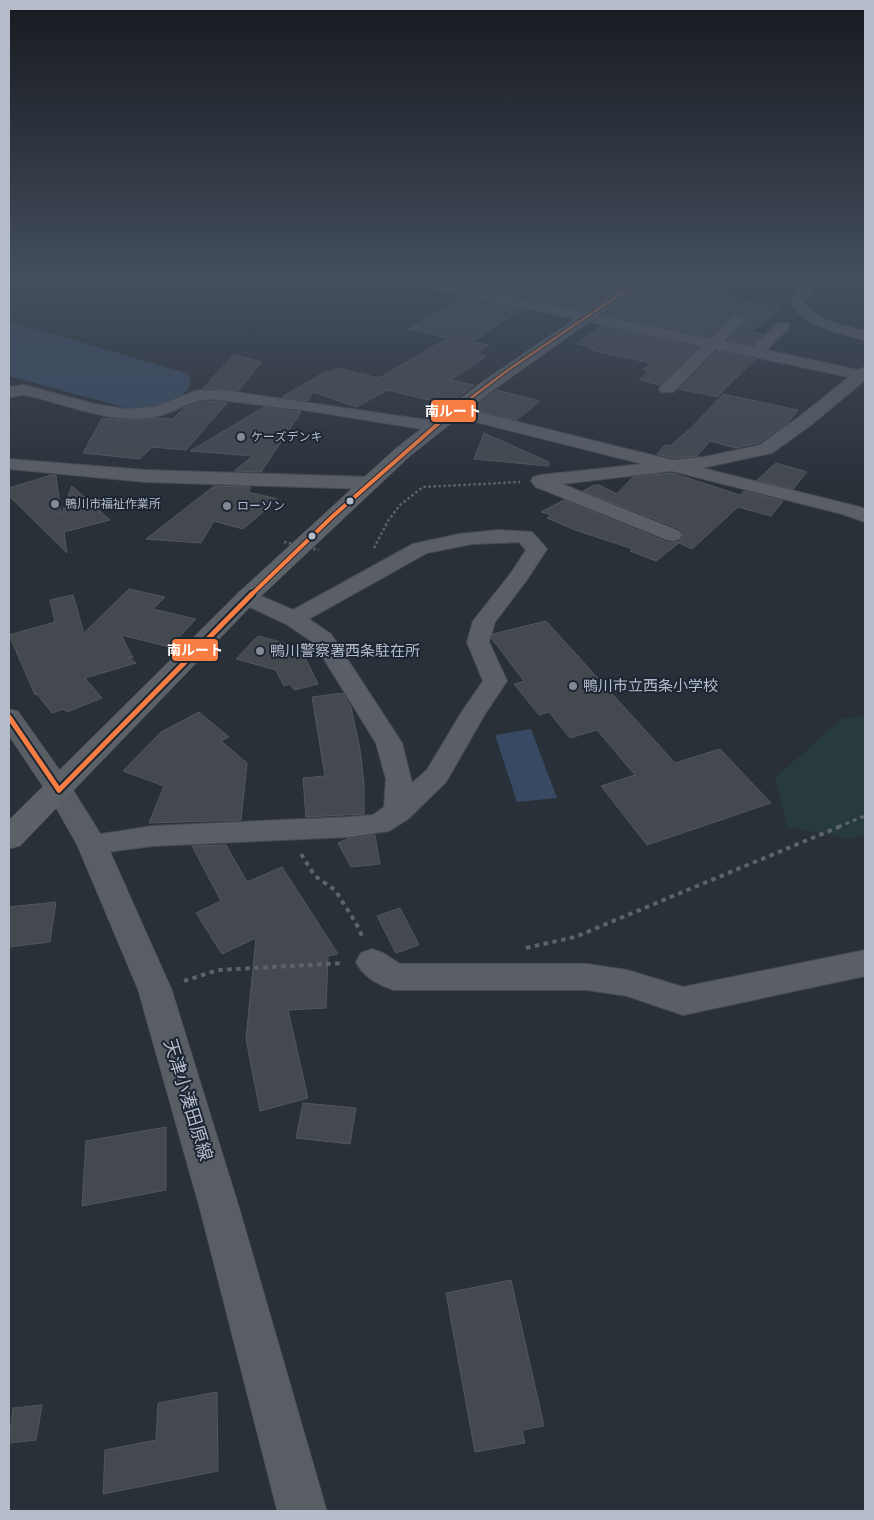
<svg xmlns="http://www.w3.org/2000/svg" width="874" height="1520" font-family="Signika,'Noto Sans JP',sans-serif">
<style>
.green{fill:#273a3e}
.water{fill:#384963}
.building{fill:#444950;stroke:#52575f}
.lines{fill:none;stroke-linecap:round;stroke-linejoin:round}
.street-casing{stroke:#484c53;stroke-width:2}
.secondary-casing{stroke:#484c53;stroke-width:1}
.primary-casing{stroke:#484c55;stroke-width:1}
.path-far2{stroke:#5d636a;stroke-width:2.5;stroke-dasharray:2.5 2.5;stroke-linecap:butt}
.path-far1{stroke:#5d636a;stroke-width:3;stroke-dasharray:4 4;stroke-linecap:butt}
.path{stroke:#5d636a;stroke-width:4;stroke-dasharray:4.5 4.5;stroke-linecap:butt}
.street{fill:#5a5e66;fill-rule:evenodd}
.secondary{fill:#595d64;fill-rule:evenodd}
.primary{fill:#5c6168;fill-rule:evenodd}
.path-bridge{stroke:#5d636a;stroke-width:2.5;stroke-dasharray:2.5 2.5;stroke-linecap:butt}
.bus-1-far2-casing{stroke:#1d2633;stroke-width:4.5}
.bus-1-far1-casing{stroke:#1d2633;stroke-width:6}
.bus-1-casing{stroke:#1d2633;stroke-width:9}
.bus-1-far2{stroke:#f77d43;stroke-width:2.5}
.bus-1-far1{stroke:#f77d43;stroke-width:4}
.bus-1{stroke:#f77d43;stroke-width:5}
.poi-dot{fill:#848b96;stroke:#1d2633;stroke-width:2}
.bus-dot{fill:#b4bcc9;stroke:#1d2633;stroke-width:2}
.labels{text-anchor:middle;stroke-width:4;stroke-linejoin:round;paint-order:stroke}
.far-poi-label{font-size:12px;fill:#b4bcc9;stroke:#1d2633;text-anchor:start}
.poi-label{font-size:15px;fill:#b4bcc9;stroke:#1d2633;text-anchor:start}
.near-street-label{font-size:18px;fill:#b4bcc9;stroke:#1d2633}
.line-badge{stroke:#1d2633;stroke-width:2}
.badge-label{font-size:14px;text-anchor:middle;font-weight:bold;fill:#fff}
</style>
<rect width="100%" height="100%" fill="#2a3038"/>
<polygon class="green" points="865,716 865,834 853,839 787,827 775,778 841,719"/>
<g class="water">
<polygon points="9,321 186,373 191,379 189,387 182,396 160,406 130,409 9,376"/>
<polygon points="531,729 557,798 517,802 495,735"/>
</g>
<g class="building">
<polygon points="494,278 631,278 584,310 478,288"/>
<polygon points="653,278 741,278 720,295 782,309 750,332 763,334 751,345 728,340 746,320 746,317 739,313 732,315 709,337 603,314"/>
<polygon points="463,297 522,309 473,342 489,345 476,353 486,356 451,380 474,385 449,405 388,390 356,407 313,392 308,401 282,397 328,370 325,375 337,368 379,378 448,338 408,329"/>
<polygon points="601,326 698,347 660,385 639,380 649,371 643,370 651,363 591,350 593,348 577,344"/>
<polygon points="717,351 755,359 717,397 679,389"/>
<polygon points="234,355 262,362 238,391 203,388"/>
<polygon points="496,390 540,401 517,420 473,409"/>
<polygon points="723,394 798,410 788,423 759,443 736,448 710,441 697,456 672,458 657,454 665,445 670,446 692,427"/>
<polygon points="212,401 227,403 186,450 152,447 140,459 83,453 102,418 123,420 158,418 173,419 184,408 198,403"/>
<polygon points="264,407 301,412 261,472 234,471 253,456 190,451"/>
<polygon points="484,433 549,462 548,466 474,459"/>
<polygon points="776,463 807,472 793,489 757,480"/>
<polygon points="672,473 740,495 744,491 783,501 771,516 738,507 692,549 679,543 656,561 630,551 633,549 575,530 547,518 551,515 541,512 564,500 664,541 671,543 680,541 684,535 680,529 583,491 594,485 599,485 617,494 633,477"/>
<polygon points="51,475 56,475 61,515 72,486 110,520 64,532 67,553 9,496 9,488"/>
<polygon points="214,486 251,487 248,492 278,499 243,529 214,521 201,543 146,539"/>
<polygon points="129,589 165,597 153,609 196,619 170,647 121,635 133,658 128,657 136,663 85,678 102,698 67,712 63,709 52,713 37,694 35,695 9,635 55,622 50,600 73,595 84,633"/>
<polygon points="546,621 675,763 720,749 771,803 647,845 601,786 635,775 597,730 570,738 549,712 539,715 514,684 524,681 492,639 493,634"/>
<polygon points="258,636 300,647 318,684 294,690 290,684 284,686 276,670 236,659"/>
<polygon points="343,693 351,707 360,749 364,784 364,814 306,817 303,778 325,776 312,697"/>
<polygon points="199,712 229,737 221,741 247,763 241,820 149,823 164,786 123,771 161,732"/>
<polygon points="375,835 380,864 351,867 338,843 347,839"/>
<polygon points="226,845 247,882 282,867 338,954 328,956 326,1008 288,1010 308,1098 260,1111 246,1039 256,938 222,954 196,913 221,901 192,846"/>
<polygon points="56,902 50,942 9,947 9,907"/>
<polygon points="400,908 419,945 396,953 377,916"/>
<polygon points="303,1103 356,1108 350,1144 296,1138"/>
<polygon points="166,1127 166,1190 82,1206 86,1141"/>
<polygon points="511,1280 544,1426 522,1430 525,1443 475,1452 446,1293"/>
<polygon points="217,1392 218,1471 103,1494 105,1450 156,1440 158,1403"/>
<polygon points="42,1405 36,1440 9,1443 13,1408"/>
</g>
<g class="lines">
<defs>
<g id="street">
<polygon points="396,278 421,278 710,339 733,316 738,315 745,319 724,341 752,347 778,323 788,323 790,326 788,329 766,350 858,370 865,367 865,380 811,425 772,453 702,468 856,506 865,509 865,522 842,514 672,471 562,484 679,531 682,535 679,539 672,541 665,539 536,487 531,481 533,477 540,475 643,464 448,415 446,411 448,407 454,406 672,460 704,457 760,445 799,417 849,377 716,349 673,392 661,392 659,389 661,386 702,346 402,282"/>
<path d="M808 278H821L804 303C816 321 845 326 865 331V340C839 334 806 327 790 303Z"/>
<path d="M24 385 95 404 125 409 155 407 198 390 228 391 434 421 440 422 442 426 440 430 434 431 310 411 212 399C191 399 175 413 154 417 113 424 73 407 34 397L24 395 9 397V387Z"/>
<polygon points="9,459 146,470 370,477 377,479 379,483 377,487 370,489 146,482 9,469"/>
<path d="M499 530 532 532 547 549 526 581 495 622 489 642 507 681 485 714 446 782 408 819 389 831 349 837 153 846 92 854 82 851 78 844 82 837 153 826 349 817 373 815 384 807 386 779 376 743 314 643 286 624 239 602 236 597 239 592 247 590 293 610 413 544 459 534ZM519 542 526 550 511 573 473 621 467 642 483 681 461 713 427 770 412 783 402 743 331 634 309 619 427 553 472 544Z"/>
<path d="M372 949 383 953 400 964H587L627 970 683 987 865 950V976L683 1015 627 996 587 990H394C379 985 363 977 356 962L361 953Z"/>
</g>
<polygon id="secondary" points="9,709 18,711 69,783 107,844 172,990 240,1210 327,1511 277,1511 200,1210 138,990 77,845 49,796 9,736"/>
<polygon id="primary" points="635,278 651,278 495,389 410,456 255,602 20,846 9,849 9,820 239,592 396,448 483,381"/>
</defs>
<use href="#street" class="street-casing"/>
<use href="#secondary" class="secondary-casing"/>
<use href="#primary" class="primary-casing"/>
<polyline class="path-far2" points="374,548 388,521 400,505 423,487 520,482"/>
<polyline class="path-far1" points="838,827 865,816"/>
<g class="path">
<polyline points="301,854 315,876 335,890 356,923 363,938"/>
<polyline points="526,948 575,937 841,826"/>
<polyline points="184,981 218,970 343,963"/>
</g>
<use href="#street" class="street"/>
<use href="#secondary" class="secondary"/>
<use href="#primary" class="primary"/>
<polyline class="path-bridge" points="284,542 319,550"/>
<defs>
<polyline id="bus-1-far2" points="447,416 508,370 644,278"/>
<polyline id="bus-1-far1" points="251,595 333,516 448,415"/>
<g id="bus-1">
<polyline points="9,717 59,790"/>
<polyline points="59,790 252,594"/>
</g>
</defs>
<use href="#bus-1-far2" class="bus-1-far2-casing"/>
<use href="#bus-1-far1" class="bus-1-far1-casing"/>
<use href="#bus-1" class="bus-1-casing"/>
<use href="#bus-1-far2" class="bus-1-far2"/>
<use href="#bus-1-far1" class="bus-1-far1"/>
<use href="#bus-1" class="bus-1"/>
</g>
<linearGradient id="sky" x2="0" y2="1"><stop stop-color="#171a1f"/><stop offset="0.57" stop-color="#444e5e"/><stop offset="1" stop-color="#444e5e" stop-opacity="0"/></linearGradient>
<rect width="874" height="491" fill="url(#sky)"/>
<g class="poi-dot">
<circle cx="241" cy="437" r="5"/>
<circle cx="55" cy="504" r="5"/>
<circle cx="227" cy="506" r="5"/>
<circle cx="260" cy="651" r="5"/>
<circle cx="573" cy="686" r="5"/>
</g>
<g class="bus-dot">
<circle cx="350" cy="501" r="4.5"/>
<circle cx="312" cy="536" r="4.5"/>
</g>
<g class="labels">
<g class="far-poi-label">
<text x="251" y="441">ケーズデンキ</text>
<text x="65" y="508">鴨川市福祉作業所</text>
<text x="237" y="510">ローソン</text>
</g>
<g class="poi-label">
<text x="270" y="656">鴨川警察署西条駐在所</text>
<text x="583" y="691">鴨川市立西条小学校</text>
</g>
<g class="near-street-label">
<text transform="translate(188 1100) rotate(73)" y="6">天津小湊田原線</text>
</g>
</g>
<g class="line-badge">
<rect x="430" y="399" width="47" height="24" rx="5" fill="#f77d43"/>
<rect x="171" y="638" width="48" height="24" rx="5" fill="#f77d43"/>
</g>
<g class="badge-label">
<text x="453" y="416">南ルート</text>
<text x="195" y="655">南ルート</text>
</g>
<rect width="874" height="1520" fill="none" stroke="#b4bcc9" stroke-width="20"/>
</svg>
